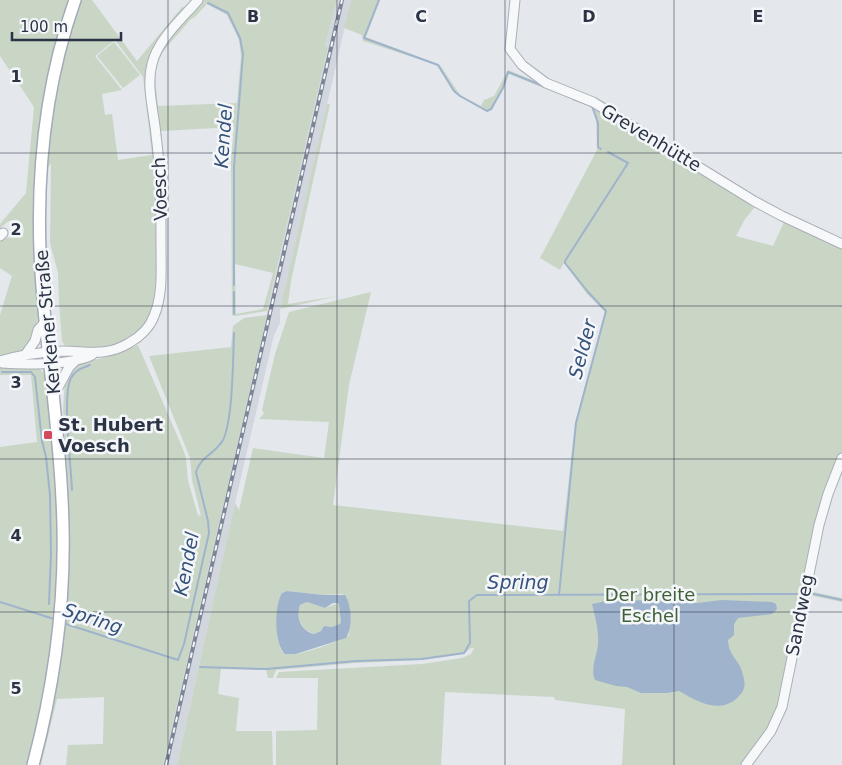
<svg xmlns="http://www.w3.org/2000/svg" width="842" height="765" font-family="'DejaVu Sans',sans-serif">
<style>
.built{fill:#d2d6de}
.green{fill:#c9d6c5;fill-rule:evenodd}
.water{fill:#9fb4cc;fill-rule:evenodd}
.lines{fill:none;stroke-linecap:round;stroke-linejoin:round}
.stream{stroke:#9fb4cc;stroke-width:2}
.minor-casing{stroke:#a9aeb7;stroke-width:11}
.major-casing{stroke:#a3abb8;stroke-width:14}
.minor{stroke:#f7f8fa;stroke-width:9}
.major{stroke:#fff;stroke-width:11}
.rail-casing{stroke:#7d8696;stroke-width:4}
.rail{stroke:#f4f6f9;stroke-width:2;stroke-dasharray:5.5;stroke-linecap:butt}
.grid{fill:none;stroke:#2b3445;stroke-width:1;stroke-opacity:0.55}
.poi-dot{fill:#d1495b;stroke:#f4f6f9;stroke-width:2}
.labels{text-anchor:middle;stroke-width:5;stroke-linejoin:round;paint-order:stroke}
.street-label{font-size:18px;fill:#2b3445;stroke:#f4f6f9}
.poi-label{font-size:18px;font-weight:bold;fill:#2b3445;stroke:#f4f6f9;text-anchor:start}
.park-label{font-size:18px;fill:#3f6138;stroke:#f4f6f9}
.water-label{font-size:19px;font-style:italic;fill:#34527a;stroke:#f4f6f9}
.grid-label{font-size:16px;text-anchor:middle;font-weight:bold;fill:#2b3445;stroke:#f4f6f9;stroke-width:5;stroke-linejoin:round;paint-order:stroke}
</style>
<rect width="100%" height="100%" fill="#e4e7ec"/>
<polygon class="built" points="337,0 351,0 280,309 280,323 274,335 235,503 177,765 163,765 328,47 325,46"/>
<g class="green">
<path d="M0 0H71L51 73 37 332C23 350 23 353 0 356V315L12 276 0 268V242C7 233 37 241 18 220 10 219 5 223 0 229V224L26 193 34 107 0 56Z"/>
<path d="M79 0H92L137 61 183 6 185 11 152 52C155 111 157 169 157 228 157 250 160 275 156 297 154 307 150 317 144 325 126 350 94 348 67 349L62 341 59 302 58 273 50 243 51 164 45 170C53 112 60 55 79 0ZM115 40 143 77 152 155 118 160 112 114 105 115 102 94 122 90 95 56Z"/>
<path d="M203 0H337L325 46 328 47 267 311 236 316 232 315 231 160 234 127 161 131C157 123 157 113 156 104 147 51 171 37 203 0ZM207 4 227 15 239 40 241 56 237 103 158 106C157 94 154 80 156 67 157 54 182 31 190 20L195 17ZM235 264 273 273 263 309 236 314Z"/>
<path d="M351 0H380L366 37 440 65 460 95 481 106 484 100 494 96 508 70 590 104 755 207 745 219 736 236 773 246 784 222 842 248V452L829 484 779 706 771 724 744 765H622L625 709 555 700 554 697 445 692 441 765H276V731L317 730 318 678H276L279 672 422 664 462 658 471 654 474 648H471L464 654 421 660 355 663 276 670 273 678H268L266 670 221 669 218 694 239 698 236 731H272L273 765H177L235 503 239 510 253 448 324 458 329 422 259 419 264 413 262 410 275 354 289 312 371 292 349 385 333 505 563 531 575 423 605 312 587 294 564 263 560 270 540 258 597 150 596 116 591 107 509 74 492 110 486 111 455 93 437 65 363 41 362 35 344 28ZM287 591 324 595 343 594 350 608 349 635C341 641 308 652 297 654 293 654 286 652 282 652 274 635 278 615 280 597L282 593Z"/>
<polygon points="114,42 140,75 123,88 97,56"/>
<polygon points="327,104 330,104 291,281 288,304 338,296 280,309"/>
<polygon points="267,315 163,765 66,765 68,745 103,744 104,697 57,699 41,765 35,765 49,662 41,707 26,765 0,765 0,447 37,442 31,375 0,375 0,367 37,367 45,374 49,388 68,524 67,482 63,411 65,379 67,375 80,364 113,355 138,345 183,449 186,458 188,481 198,515 201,516 192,480 190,458 149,356 231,347 233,326 244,318"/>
<polygon points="809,591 842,598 842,602 809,595"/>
<path d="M307 602 325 608 338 603 339 605 341 622 340 625 332 627 324 626 321 631 314 634C300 629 296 618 300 605Z"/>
</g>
<g class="water">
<path d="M287 591 324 595H345C352 606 353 627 346 638L296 654H285C274 644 274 605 282 593ZM307 602 325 608 333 603H338L339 605 341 622 340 624 332 627 324 626 321 631 314 634C300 630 296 618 300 605Z"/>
<path d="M631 600 697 603 722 600 772 602 776 604 777 609 772 614 738 618 734 624V635L728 640C729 658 740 659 743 675 746 686 745 691 736 699 718 714 697 701 679 691L667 693H641L627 687 616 686 595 680C590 669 597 656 598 644 599 630 595 617 592 604L606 601Z"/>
</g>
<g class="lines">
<g class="stream">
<polyline points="379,0 364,38 438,65 454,91 460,96 487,111 491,109 503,88 508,72 543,86"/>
<polyline points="208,3 228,13 240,38 243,54 234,167 234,285"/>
<polyline points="573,99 592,106 598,123 598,147 601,149"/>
<polyline points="234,292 234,314"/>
<polyline points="2,372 31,372 35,377 42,441 46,457 50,495 51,554 49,604"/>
<path d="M72 490C71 466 62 395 71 378 75 370 82 368 90 365"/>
<polyline points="809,593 842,600"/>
<polyline points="559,595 576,423 606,311 588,292 565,263 565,261 628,163 608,152"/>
<polyline points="0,602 54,619"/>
<path d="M63 623 178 660 184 644 209 533 208 521 196 472C200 457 216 453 223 440 233 420 233 358 234 333"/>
<polyline points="200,667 266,669 356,661 422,659 464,653 470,643 469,601 477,595 797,594"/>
</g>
<defs>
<g id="minor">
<polyline points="515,0 510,49 522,65 546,83 593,102 754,201 782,216 842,244"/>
<polyline points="0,236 3,233"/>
<polyline points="25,355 35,341 38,330 46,321"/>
<path d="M0 361C20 355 42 352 63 351 88 351 106 357 129 343 140 337 150 327 154 316 163 295 161 270 161 248 161 210 161 173 156 135 154 112 146 86 152 64 158 39 182 19 198 0"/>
<path d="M2 363C25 365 72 365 92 355"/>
<polyline points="54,395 69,367 77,359"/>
<polyline points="746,765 771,731 782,707 819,525 828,494 842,458"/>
</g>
<path id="major" d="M33 765C56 679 67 589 62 500 59 432 49 366 43 299 34 198 41 96 75 0"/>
</defs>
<use href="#minor" class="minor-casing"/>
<use href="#major" class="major-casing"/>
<use href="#minor" class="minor"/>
<use href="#major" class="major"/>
<defs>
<polyline id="rail" points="166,765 342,0"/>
</defs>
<use href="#rail" class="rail-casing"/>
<use href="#rail" class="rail"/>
</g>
<path class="grid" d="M168 0V765M337 0V765M505 0V765M674 0V765M0 153H842M0 306H842M0 459H842M0 612H842"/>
<rect class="poi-dot" x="43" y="430" width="10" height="10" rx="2.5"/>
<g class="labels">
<g class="street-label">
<text transform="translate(651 138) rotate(31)" y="6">Grevenhütte</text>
<text transform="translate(160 189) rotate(-92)" y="6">Voesch</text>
<text transform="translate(48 322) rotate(-95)" y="6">Kerkener Straße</text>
<text transform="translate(800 615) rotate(-79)" y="6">Sandweg</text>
</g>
<g class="poi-label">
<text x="58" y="431">St. Hubert<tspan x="58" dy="21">Voesch</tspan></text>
</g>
<g class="park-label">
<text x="650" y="601">Der breite<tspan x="650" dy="21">Eschel</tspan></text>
</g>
<g class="water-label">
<text transform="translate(223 136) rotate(-86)" y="7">Kendel</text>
<text transform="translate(582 349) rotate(-75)" y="7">Selder</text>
<text transform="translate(186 564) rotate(-79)" y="7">Kendel</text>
<text x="518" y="589">Spring</text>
<text transform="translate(93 618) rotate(18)" y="7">Spring</text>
</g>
</g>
<g class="grid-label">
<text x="253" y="22">B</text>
<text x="421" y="22">C</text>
<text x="589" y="22">D</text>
<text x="758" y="22">E</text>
<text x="16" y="82">1</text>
<text x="16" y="235">2</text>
<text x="16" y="388">3</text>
<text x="16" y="541">4</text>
<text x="16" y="694">5</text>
</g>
<path d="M12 32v8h109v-8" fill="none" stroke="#2b3445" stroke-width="2.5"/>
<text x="20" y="32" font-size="15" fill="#2b3445" stroke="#f4f6f9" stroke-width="4" paint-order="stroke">100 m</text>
</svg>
